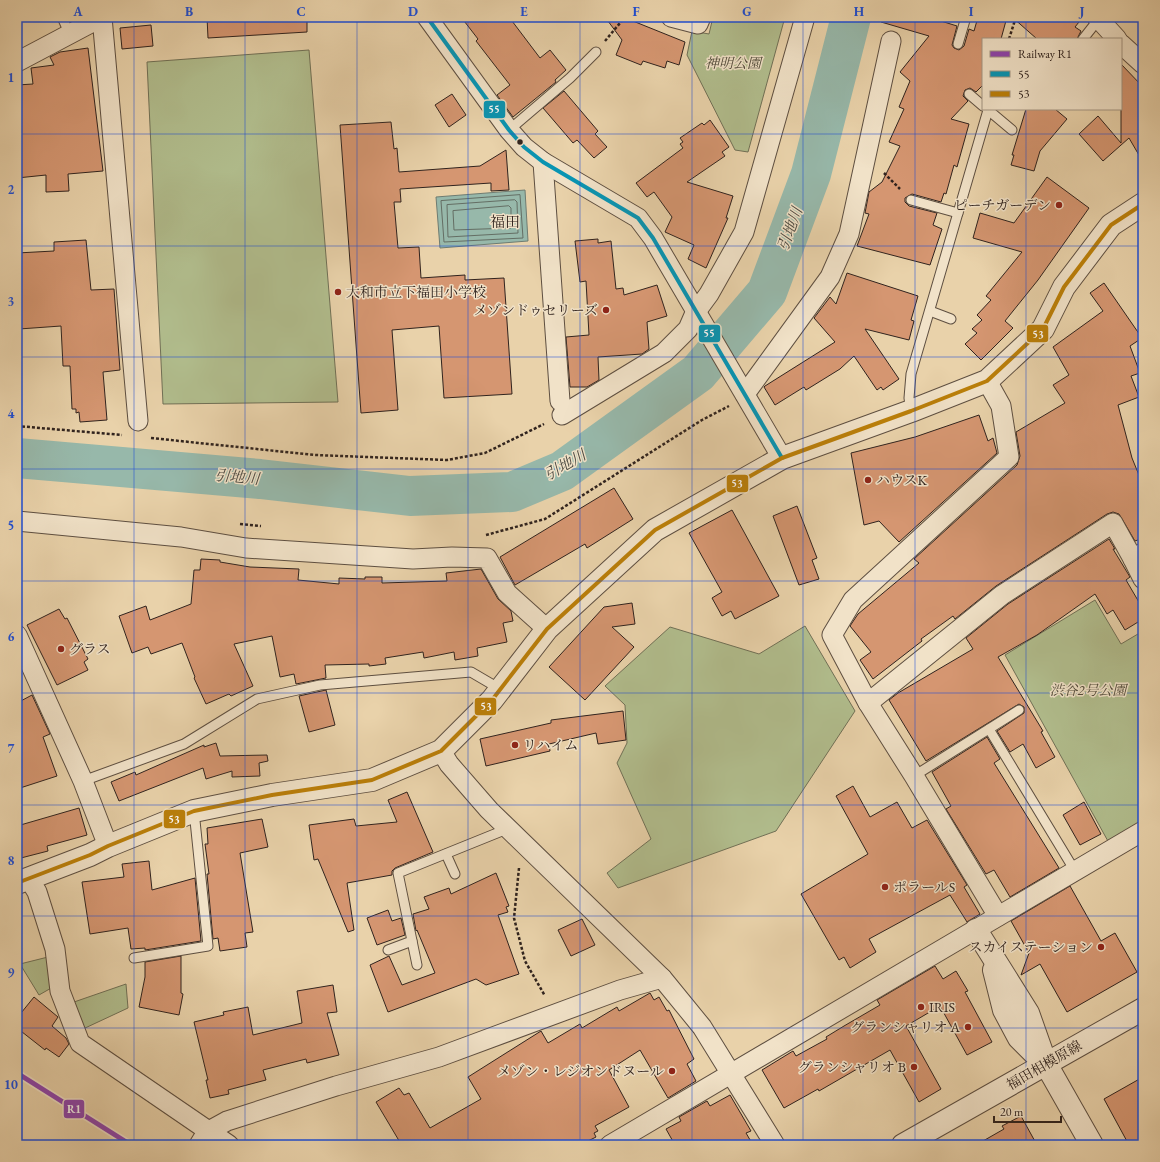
<svg xmlns="http://www.w3.org/2000/svg" width="1160" height="1162" font-family="'EB Garamond','Noto Serif JP',serif">
<style>
.green{fill:#b1bd8d;stroke:#707056}
.water{fill:#97b8aa;stroke:#6e7c72}
.lines{fill:none;stroke-linecap:round;stroke-linejoin:round}
.shore{stroke:#646e64;stroke-width:1}
.river{stroke:#97b8aa;stroke-width:40}
.building{fill:#d59671;stroke:#30231e}
.service-casing{stroke:#5e4f41;stroke-width:11}
.minor-casing{stroke:#5e4f41;stroke-width:21}
.tertiary-casing{stroke:#5e4f41;stroke-width:24}
.path{stroke:#30231e;stroke-width:2.5;stroke-dasharray:3 2;stroke-linecap:butt}
.service{stroke:#f1e2c8;stroke-width:9}
.minor{stroke:#f1e2c8;stroke-width:19}
.tertiary{stroke:#f1e2c8;stroke-width:22}
.bus-1-casing{stroke:#f1e2c8;stroke-width:7}
.bus-2-casing{stroke:#f1e2c8;stroke-width:7}
.bus-1{stroke:#0795b4;stroke-width:4}
.bus-2{stroke:#bb7f09;stroke-width:4}
.rail-1-casing{stroke:#f1e2c8;stroke-width:8}
.rail-1{stroke:#8e44ad;stroke-width:5}
.grid{fill:none;stroke:#1d4ed8;stroke-width:1;stroke-opacity:0.55}
.bus-dot{fill:#30231e;stroke:#f1e2c8;stroke-width:1.5}
.poi-dot{fill:#8f2418;stroke:#f1e2c8;stroke-width:1.5}
.labels{text-anchor:middle;stroke-width:3;stroke-linejoin:round;paint-order:stroke}
.park-label{font-size:14px;font-style:italic;fill:#504a3a;stroke:#f1e2c8}
.poi-label{font-size:14px;fill:#30231e;stroke:#f1e2c8;text-anchor:end}
.street-label{font-size:14px;fill:#30231e;stroke:#f1e2c8}
.neighbourhood-label{font-size:15px;fill:#30231e;stroke:#f1e2c8}
.water-label{font-size:15px;font-style:italic;fill:#4a4841;stroke:#f1e2c8}
.line-badge{stroke:#f1e2c8;stroke-width:1.5}
.badge-label{font-size:11px;text-anchor:middle;font-weight:bold;fill:#fff}
.neatline{fill:none;stroke:#1d4ed8;stroke-width:1.5}
.grid-label{font-size:13px;text-anchor:middle;font-weight:bold;fill:#1d4ed8}
</style>
<rect width="100%" height="100%" fill="#e9d2aa"/>
<filter id="stains"><feTurbulence type="fractalNoise" baseFrequency=".005" numOctaves="4"/><feColorMatrix values="0 0 0 0 .2 0 0 0 0 .09 0 0 0 0 .02 0 0 0 .5 -.17"/></filter>
<radialGradient id="worn" r=".72"><stop offset=".6" stop-color="#630" stop-opacity="0"/><stop offset="1" stop-color="#630" stop-opacity=".3"/></radialGradient>
<g class="green">
<polygon points="713,17 785,17 748,152 735,150 687,55 692,31 709,34"/>
<polygon points="309,50 338,402 163,404 147,62"/>
<polygon points="1095,600 1121,644 1143,631 1143,823 1109,843 1005,655"/>
<polygon points="805,626 855,711 776,831 618,888 607,873 651,839 617,763 627,743 625,705 605,686 670,627 759,654"/>
<polygon points="48,957 53,987 39,995 20,964"/>
<polygon points="126,984 128,1008 83,1029 74,1002"/>
</g>
<polygon class="water" points="525,190 528,241 440,248 436,197"/>
<g class="lines">
<g class="shore">
<polygon points="520,195 523,238 444,242 441,201"/>
<polygon points="515,200 517,202 518,233 448,237 447,205"/>
<polygon points="509,206 511,208 511,228 454,230 453,211"/>
</g>
<polyline class="river" points="17,458 260,479 410,496 512,492 562,471 698,373 767,292 811,174 851,17"/>
</g>
<g class="building">
<polygon points="207,17 307,17 307,32 208,38"/>
<polygon points="461,17 509,17 540,58 550,50 566,70 555,80 556,82 513,117 497,95 510,85 476,41 478,39"/>
<polygon points="605,17 623,17 685,42 679,65 667,61 665,68 643,61 641,65 616,55 622,40"/>
<polygon points="881,17 928,17 957,26 952,45 954,48 959,50 964,46 969,29 974,31 978,17 1007,17 1001,39 983,39 983,85 976,92 970,88 965,90 963,96 968,101 951,119 969,124 957,167 954,165 946,194 944,193 941,202 912,194 905,198 905,202 909,206 937,213 933,225 942,229 930,265 857,246 869,214 865,213 869,192 882,182 900,146 889,142 904,109 899,107 910,81 900,72 929,36 881,22"/>
<polygon points="1012,17 1083,17 1075,27 1081,31 1077,39 1037,39"/>
<polygon points="151,25 153,46 122,49 120,28"/>
<polygon points="88,48 103,171 68,174 69,191 46,192 46,175 17,178 17,85 33,84 31,68 54,65 50,57 60,52"/>
<polygon points="1121,64 1143,87 1143,162 1129,138 1103,161 1079,134 1098,116 1121,143"/>
<polygon points="564,91 598,131 595,134 607,147 594,158 577,140 573,143 543,108"/>
<polygon points="452,94 466,115 449,127 435,105"/>
<polygon points="1026,109 1055,109 1067,119 1040,151 1034,171 1011,165 1014,155 1012,155"/>
<polygon points="710,120 729,147 722,152 725,156 687,182 733,196 726,218 728,218 706,268 688,259 694,245 665,232 672,217 654,192 647,197 636,183 683,148 680,144 683,142 680,138 702,123 704,125"/>
<polygon points="391,122 394,149 397,148 399,172 480,166 506,150 509,190 491,191 491,183 400,189 401,202 394,202 398,248 419,247 421,278 465,275 465,280 504,278 512,394 444,398 439,326 392,330 398,410 361,413 340,125"/>
<polygon points="1047,177 1089,208 1038,280 1005,321 1013,328 981,360 965,344 977,333 972,329 982,320 977,315 991,300 986,296 1022,252 973,238 980,213 1014,223"/>
<polygon points="598,239 598,243 611,241 616,289 623,288 624,295 657,285 667,316 647,322 649,349 642,354 598,357 599,380 587,387 570,387 566,337 589,335 586,281 580,282 575,241"/>
<polygon points="86,240 91,290 114,289 120,370 103,372 107,420 80,422 79,412 76,413 76,409 72,409 70,366 63,366 61,326 19,329 17,310 17,253 54,251 54,242"/>
<polygon points="847,273 918,296 911,320 914,321 909,340 865,329 899,379 883,390 881,387 877,390 854,356 840,369 806,390 804,387 775,405 764,387 765,386 835,342 814,318 830,297 836,304"/>
<polygon points="1104,283 1142,338 1130,346 1140,373 1131,376 1139,397 1118,405 1132,458 1143,485 1143,538 1135,541 1119,514 1113,512 1107,514 996,586 955,619 953,616 921,639 922,641 873,679 860,660 871,652 850,626 858,614 919,563 914,559 1017,465 1020,456 1016,432 1065,403 1053,385 1069,375 1053,347 1103,311 1090,293"/>
<polygon points="979,415 988,441 993,438 997,453 899,542 879,521 864,525 851,453 915,437"/>
<polygon points="614,488 633,519 587,548 585,544 515,585 500,557"/>
<polygon points="797,506 817,558 812,560 819,579 799,585 773,516"/>
<polygon points="732,510 779,596 735,619 731,611 722,616 712,598 722,592 689,533"/>
<polygon points="1109,539 1115,549 1113,549 1130,577 1126,580 1143,609 1143,619 1125,630 1113,610 1107,614 1095,594 1037,635 998,657 1043,731 1041,732 1055,757 1036,768 1023,744 1010,752 997,731 1024,713 1024,707 1019,704 926,761 889,700 898,693 973,649 966,638 1008,604"/>
<polygon points="201,559 220,560 220,562 250,567 299,569 298,580 339,584 339,578 365,579 365,577 382,577 382,583 447,581 446,573 481,569 498,599 511,611 513,621 503,623 507,642 477,648 478,656 455,660 454,652 424,658 423,652 385,658 386,664 369,666 369,664 325,665 326,678 296,684 294,674 280,677 272,636 234,644 253,686 231,696 229,694 206,704 194,678 195,677 182,643 151,654 148,647 132,653 119,616 146,606 150,620 191,604 194,570 200,570"/>
<polygon points="632,603 635,624 612,627 634,647 585,700 549,667 604,607"/>
<polygon points="59,609 65,619 67,618 88,659 84,662 88,670 57,685 27,625"/>
<polygon points="326,690 335,725 309,732 299,696"/>
<polygon points="32,695 50,734 43,737 57,776 17,789 17,703"/>
<polygon points="623,711 626,740 598,744 596,733 549,744 550,751 486,766 480,739 551,723 551,720"/>
<polygon points="987,737 1000,759 994,763 1059,868 1010,897 994,870 986,874 946,809 951,806 932,772"/>
<polygon points="216,743 220,756 267,755 268,761 259,763 260,776 232,777 232,771 206,779 203,768 119,801 111,782 135,772 136,775 204,745 204,747"/>
<polygon points="853,786 870,817 897,802 912,828 927,820 967,885 964,887 980,914 967,922 950,895 869,939 876,952 850,968 844,957 839,960 801,894 868,854 836,796"/>
<polygon points="407,792 433,852 395,868 392,871 392,875 347,883 354,930 348,932 318,859 314,860 309,825 354,819 356,826 397,822 388,800"/>
<polygon points="1084,802 1101,834 1080,845 1063,815"/>
<polygon points="79,808 87,835 47,846 48,851 17,859 17,826"/>
<polygon points="262,819 268,847 240,853 253,932 245,933 247,947 220,951 218,938 213,939 207,874 209,874 205,844 208,844 207,828"/>
<polygon points="149,861 152,890 195,878 201,941 145,950 145,948 131,949 128,928 90,934 82,882 124,877 122,864"/>
<polygon points="496,873 509,906 506,907 508,912 498,915 519,974 486,985 476,979 388,1012 370,965 389,956 402,985 435,973 417,930 416,931 413,914 429,909 424,897 449,888 451,894"/>
<polygon points="1070,886 1101,941 1115,933 1137,972 1067,1012 1040,964 1021,975 1029,953 1011,921"/>
<polygon points="388,910 392,921 401,918 405,935 377,945 367,918"/>
<polygon points="582,919 595,945 571,956 558,930"/>
<polygon points="181,956 181,993 183,994 179,1015 139,1007 145,977 145,962"/>
<polygon points="935,966 943,979 956,971 968,991 965,992 992,1042 967,1055 940,1006 906,1026 941,1089 919,1102 890,1050 819,1091 818,1089 784,1108 762,1070 793,1051 796,1056 827,1039 826,1037 844,1026 880,1005 877,1000"/>
<polygon points="333,985 337,1012 327,1013 339,1055 307,1063 306,1059 263,1070 266,1080 228,1090 229,1094 210,1098 206,1080 208,1080 194,1022 224,1015 223,1012 248,1007 253,1035 302,1023 297,991"/>
<polygon points="650,993 654,1000 659,997 667,1011 669,1010 694,1059 687,1064 696,1081 668,1098 640,1050 609,1070 629,1107 595,1126 598,1131 594,1133 596,1137 580,1145 399,1145 401,1144 376,1102 399,1088 404,1095 409,1093 430,1128 481,1099 468,1077 541,1031 548,1043 580,1024 582,1028 617,1007 619,1011"/>
<polygon points="34,997 58,1017 52,1026 66,1038 69,1044 59,1057 46,1048 45,1050 17,1028 17,1018"/>
<polygon points="1143,1077 1143,1145 1129,1145 1104,1099"/>
<polygon points="730,1095 751,1131 746,1133 753,1145 675,1145 666,1129 681,1121 679,1117 707,1101 710,1106"/>
<polygon points="1021,1116 1037,1145 976,1145 1004,1129 1002,1126"/>
</g>
<g class="lines">
<defs>
<g id="service">
<polyline points="62,17 69,33"/>
<polyline points="1083,39 1098,20"/>
<polyline points="958,44 966,17"/>
<polyline points="969,94 983,106"/>
<polyline points="987,109 1012,130"/>
<polyline points="509,130 570,78 596,52"/>
<polyline points="911,200 958,213"/>
<polyline points="930,311 951,319"/>
<polyline points="911,411 909,398 911,374 988,110"/>
<polyline points="989,729 1075,871"/>
<polyline points="914,776 1019,710"/>
<polyline points="83,781 184,744 257,699 320,685 471,672 500,689"/>
<polyline points="446,854 455,874"/>
<polyline points="388,950 412,941"/>
<polyline points="134,958 208,946 194,811"/>
<polyline points="417,965 398,873 507,829"/>
</g>
<g id="minor">
<polyline points="102,17 138,421"/>
<polyline points="427,17 509,130 524,147 543,162 638,218 653,238 782,458"/>
<polyline points="671,17 698,24 701,17"/>
<polyline points="1097,17 1117,39"/>
<polyline points="1121,44 1143,64"/>
<polyline points="17,62 102,17"/>
<polyline points="543,162 560,401"/>
<polyline points="987,381 1001,406 1009,457 853,600 832,635 868,703 914,776 998,916"/>
<polyline points="745,394 830,277 849,234 891,41"/>
<polyline points="562,415 664,353 688,329 695,313 709,294 744,232 805,17"/>
<polyline points="17,521 181,537 246,548 413,559 452,557 487,558 507,593 547,629"/>
<polyline points="1133,559 1143,579"/>
<polyline points="17,635 83,781 108,846"/>
<polyline points="868,703 1002,595 1113,523 1133,559 1143,553"/>
<polyline points="441,751 449,764 489,810 662,978 702,1027 775,1145"/>
<polyline points="29,879 37,892 55,949 60,991 80,1043 229,1145"/>
<polyline points="199,1145 207,1132 227,1121 336,1086 439,1057 620,990 662,978"/>
<polyline points="610,1145 1143,831"/>
</g>
<g id="tertiary">
<polyline points="17,883 90,855 108,846 194,811 272,795 372,780 441,751 492,700 547,629 655,530 782,458 911,411 987,381 1043,329 1064,287 1111,225 1143,204"/>
<polyline points="976,930 1028,1013 1046,1064 1092,1145"/>
<polyline points="994,970 1004,1010 1019,1038 1042,1061"/>
<polyline points="903,1145 1143,1009"/>
</g>
</defs>
<use href="#service" class="service-casing"/>
<use href="#minor" class="minor-casing"/>
<use href="#tertiary" class="tertiary-casing"/>
<g class="path">
<polyline points="1009,39 1016,17"/>
<polyline points="605,41 625,17"/>
<polyline points="884,173 900,189"/>
<polyline points="17,426 122,435"/>
<polyline points="151,438 315,455 447,460 485,453 544,424"/>
<polyline points="240,524 261,526"/>
<polyline points="486,535 545,519 702,420 729,406"/>
<polyline points="519,868 514,918 525,961 545,996"/>
</g>
<use href="#service" class="service"/>
<use href="#minor" class="minor"/>
<use href="#tertiary" class="tertiary"/>
<defs>
<polyline id="bus-1" points="427,17 509,130 524,147 543,162 638,218 653,238 782,458"/>
<polyline id="bus-2" points="17,883 90,855 108,846 194,811 272,795 372,780 441,751 492,700 547,629 655,530 782,458 911,411 987,381 1043,329 1064,287 1111,225 1143,204"/>
</defs>
<use href="#bus-1" class="bus-1-casing"/>
<use href="#bus-2" class="bus-2-casing"/>
<use href="#bus-1" class="bus-1"/>
<use href="#bus-2" class="bus-2"/>
<defs>
<polyline id="rail-1" points="17,1073 131,1145"/>
</defs>
<use href="#rail-1" class="rail-1-casing"/>
<use href="#rail-1" class="rail-1"/>
</g>
<path class="grid" d="M134 17V1145M245 17V1145M357 17V1145M468 17V1145M580 17V1145M692 17V1145M803 17V1145M915 17V1145M1026 17V39M1026 109V1145M17 134H1143M17 246H1143M17 357H1143M17 469H1143M17 581H1143M17 693H1143M17 805H1143M17 916H1143M17 1028H1143"/>
<circle class="bus-dot" cx="520" cy="142" r="3.5"/>
<g class="poi-dot">
<circle cx="1059" cy="205" r="4"/>
<circle cx="338" cy="292" r="4"/>
<circle cx="606" cy="310" r="4"/>
<circle cx="868" cy="480" r="4"/>
<circle cx="61" cy="649" r="4"/>
<circle cx="515" cy="745" r="4"/>
<circle cx="885" cy="887" r="4"/>
<circle cx="1101" cy="947" r="4"/>
<circle cx="921" cy="1007" r="4"/>
<circle cx="968" cy="1027" r="4"/>
<circle cx="914" cy="1067" r="4"/>
<circle cx="672" cy="1071" r="4"/>
</g>
<g class="labels">
<g class="park-label">
<text x="733" y="68">神明公園</text>
<text x="1088" y="695">渋谷2号公園</text>
</g>
<g class="poi-label">
<text x="1051" y="210">ピーチガーデン</text>
<text x="346" y="297" text-anchor="start">大和市立下福田小学校</text>
<text x="598" y="315">メゾンドゥセリーズ</text>
<text x="876" y="485" text-anchor="start">ハウスK</text>
<text x="69" y="654" text-anchor="start">グラス</text>
<text x="523" y="750" text-anchor="start">リハイム</text>
<text x="893" y="892" text-anchor="start">ポラールS</text>
<text x="1093" y="952">スカイステーション</text>
<text x="929" y="1012" text-anchor="start">IRIS</text>
<text x="960" y="1032">グランシャリオ A</text>
<text x="906" y="1072">グランシャリオ B</text>
<text x="664" y="1076">メゾン・レジオンドヌール</text>
</g>
<g class="street-label">
<text transform="translate(1044 1065) rotate(-30)" y="5">福田相模原線</text>
</g>
<g class="neighbourhood-label">
<text x="505" y="227">福田</text>
</g>
<g class="water-label">
<text transform="translate(790 229) rotate(-70)" y="5">引地川</text>
<text transform="translate(565 465) rotate(-30)" y="5">引地川</text>
<text transform="translate(237 477) rotate(5)" y="5">引地川</text>
</g>
</g>
<g class="line-badge">
<rect x="483" y="100" width="23" height="19" rx="4" fill="#0795b4"/>
<rect x="698" y="324" width="23" height="19" rx="4" fill="#0795b4"/>
<rect x="1026" y="324" width="23" height="19" rx="4" fill="#bb7f09"/>
<rect x="726" y="474" width="23" height="19" rx="4" fill="#bb7f09"/>
<rect x="474" y="697" width="23" height="19" rx="4" fill="#bb7f09"/>
<rect x="163" y="809" width="23" height="20" rx="4" fill="#bb7f09"/>
<rect x="63" y="1099" width="22" height="20" rx="4" fill="#8e44ad"/>
</g>
<g class="badge-label">
<text x="494" y="113">55</text>
<text x="709" y="337">55</text>
<text x="1038" y="338">53</text>
<text x="737" y="487">53</text>
<text x="486" y="710">53</text>
<text x="174" y="823">53</text>
<text x="74" y="1113">R1</text>
</g>
<rect width="1160" height="1162" fill="none" stroke="#e9d2aa" stroke-width="44"/>
<rect x="982" y="38" width="140" height="72" fill="#f1e2c8" stroke="#a49684"/>
<rect x="990" y="51" width="20" height="6" fill="#8e44ad" stroke="#a49684"/>
<text x="1018" y="58" font-size="12" fill="#30231e">Railway R1</text>
<rect x="990" y="71" width="20" height="6" fill="#0795b4" stroke="#a49684"/>
<text x="1018" y="78" font-size="12" fill="#30231e">55</text>
<rect x="990" y="91" width="20" height="6" fill="#bb7f09" stroke="#a49684"/>
<text x="1018" y="98" font-size="12" fill="#30231e">53</text>
<path d="M994 1116v6h67v-6" fill="none" stroke="#30231e" stroke-width="2"/>
<text x="1000" y="1116" font-size="12" fill="#30231e" stroke="#f1e2c8" stroke-width="3" paint-order="stroke">20 m</text>
<rect x="22" y="22" width="1116" height="1118" class="neatline"/>
<g class="grid-label">
<text x="78" y="16">A</text>
<text x="189" y="16">B</text>
<text x="301" y="16">C</text>
<text x="413" y="16">D</text>
<text x="524" y="16">E</text>
<text x="636" y="16">F</text>
<text x="747" y="16">G</text>
<text x="859" y="16">H</text>
<text x="971" y="16">I</text>
<text x="1082" y="16">J</text>
<text x="11" y="82">1</text>
<text x="11" y="194">2</text>
<text x="11" y="306">3</text>
<text x="11" y="418">4</text>
<text x="11" y="530">5</text>
<text x="11" y="641">6</text>
<text x="11" y="753">7</text>
<text x="11" y="865">8</text>
<text x="11" y="977">9</text>
<text x="11" y="1089">10</text>
</g>
<rect width="100%" height="100%" filter="url(#stains)"/>
<rect width="100%" height="100%" fill="url(#worn)"/>
</svg>
